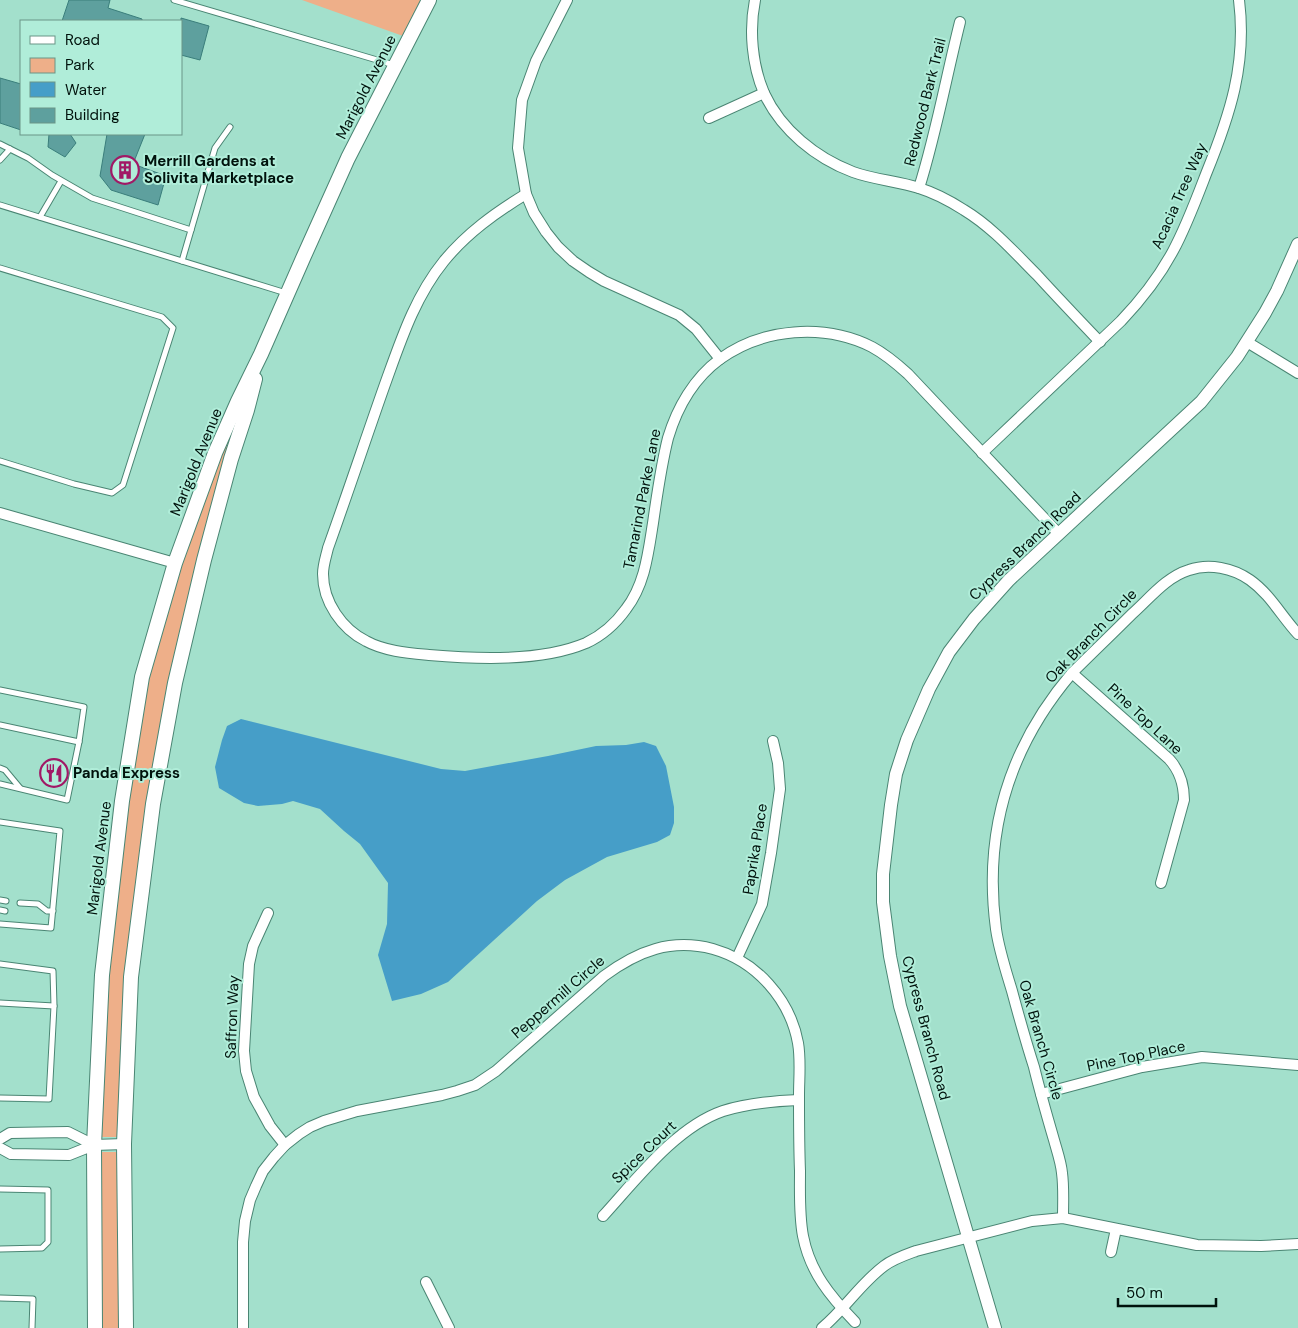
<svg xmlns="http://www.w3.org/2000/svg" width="1298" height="1328" font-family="'DM Sans',sans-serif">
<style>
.green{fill:#eeaf89}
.water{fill:#469ec8}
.building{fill:#5ea09e;stroke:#3a7e7b}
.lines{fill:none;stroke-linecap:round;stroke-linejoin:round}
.service-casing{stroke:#4a8573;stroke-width:7}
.minor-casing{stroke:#4a8573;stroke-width:12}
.tertiary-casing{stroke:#4a8573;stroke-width:14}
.secondary-casing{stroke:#4a8573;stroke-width:16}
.service{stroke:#fff;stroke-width:5}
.minor{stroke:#fff;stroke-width:10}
.tertiary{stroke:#fff;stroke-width:12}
.secondary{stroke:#fff;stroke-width:14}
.labels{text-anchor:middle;stroke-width:4;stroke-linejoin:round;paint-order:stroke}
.street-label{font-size:15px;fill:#00120c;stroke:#b0edd9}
.poi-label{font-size:15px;font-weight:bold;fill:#00120c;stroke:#b0edd9;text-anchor:start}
</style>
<rect width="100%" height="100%" fill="#a3e0cc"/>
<g class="green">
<polygon points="302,0 422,0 403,36"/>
<polygon points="237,420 168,681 147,796 125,976 118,1137 102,1137 108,975 129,802 149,678 181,565 221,456"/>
<polygon points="101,1152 117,1152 119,1328 102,1328"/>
</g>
<polygon class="water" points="241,719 441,769 465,771 548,756 596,746 626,745 644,742 656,746 666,766 674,807 674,823 670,835 657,842 607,857 565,880 537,901 448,982 421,994 392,1001 378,955 387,924 388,883 360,844 344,831 320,809 293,801 282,804 258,806 244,803 219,788 215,767 222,740 227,726"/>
<g class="building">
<polygon points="69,0 110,0 108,8 142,19 142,21 62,21"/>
<polygon points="181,18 209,26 200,60 181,55"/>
<polygon points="0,78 21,84 21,130 0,123"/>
<polygon points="49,134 70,134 76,143 65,157 48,147"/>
<polygon points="107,134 145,134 133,164 166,176 158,205 111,190 100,176"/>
</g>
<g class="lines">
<defs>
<g id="service">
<polyline points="174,0 394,65"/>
<polyline points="0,144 28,158 52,175 92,198 191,230"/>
<polyline points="0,160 10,149"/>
<polyline points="0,205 286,293"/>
<polyline points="40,217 61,181"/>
<polyline points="182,261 215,148 230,127"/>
<polyline points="0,268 162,317 173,328 123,485 112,493 74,484 0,461"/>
<polyline points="0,690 84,707 79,742 0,725"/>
<polyline points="0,768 5,770 20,788"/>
<polyline points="0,784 67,800 79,742"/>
<polyline points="0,822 60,831 51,928 0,924"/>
<polyline points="0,900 6,901"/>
<polyline points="20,903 38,904 47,911 53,911"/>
<polyline points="0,910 5,911"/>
<polyline points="0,964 53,971 54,1006 49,1099 0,1098"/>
<polyline points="0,1003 54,1006"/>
<polyline points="0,1189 48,1190 48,1242 42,1248 0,1249"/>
<polyline points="0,1298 33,1299 32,1328"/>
</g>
<g id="minor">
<polyline points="567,0 536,61 522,100 518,148 526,194 534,213 546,232 558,247 573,261 589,272 604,281 679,315 696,329 720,359"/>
<path d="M755 0C749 30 752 65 764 93 781 130 816 158 853 172 875 180 898 181 919 188 935 193 950 201 964 210 992 227 1014 252 1037 275 1058 298 1079 320 1100 342"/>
<polyline points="709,118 764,93"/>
<path d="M919 188C936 134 946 78 960 22"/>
<path d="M526 194C495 213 467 233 444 261 414 298 400 343 384 387 365 441 347 495 328 548 326 557 323 565 323 574 323 602 342 629 366 641 384 651 408 653 429 655 476 659 541 662 586 643 601 636 616 623 626 609 645 584 648 554 653 523 657 495 661 466 668 438 677 408 694 378 720 359 763 328 824 323 872 347 885 354 897 364 908 374L1059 534"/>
<polyline points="1247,342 1298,373"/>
<path d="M982 453 1121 321C1141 300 1159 277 1173 251 1186 227 1196 200 1206 174 1230 115 1247 64 1239 0"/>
<polyline points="0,513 175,563"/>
<path d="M1072 673 1169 759C1180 771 1184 784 1184 800L1161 883"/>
<polyline points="268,913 253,946 249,964 244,1051 246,1071 254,1097 270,1126 285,1145"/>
<polyline points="737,958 762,904 771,853 780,789 778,763 773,741"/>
<polyline points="1041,1094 1142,1067 1202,1057 1298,1065"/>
<polyline points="0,1139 10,1133 68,1132 94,1145"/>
<polyline points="0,1148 11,1154 69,1155 94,1145 124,1144"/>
<path d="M603 1216C636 1180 676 1127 723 1111 748 1103 773 1101 799 1100"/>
<path d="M1063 1218C1063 1203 1064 1188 1062 1173 1061 1162 1057 1151 1054 1140 1047 1116 1040 1092 1034 1067 1026 1042 1019 1017 1012 991 1006 971 999 950 996 929 983 832 1009 747 1072 673 1092 653 1112 634 1132 614 1149 599 1166 577 1189 570 1209 563 1233 568 1250 580 1270 594 1282 617 1298 634"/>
<polyline points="1111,1252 1116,1229"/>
<polyline points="426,1282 449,1328"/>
<path d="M243 1328V1242L245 1221 250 1200 256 1186 263 1171 274 1157 285 1145 299 1134 310 1127 324 1121 357 1111 442 1095 457 1091 475 1085 496 1071 604 976C638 951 671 938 713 949 756 961 790 999 798 1043 801 1060 799 1078 799 1096 799 1121 799 1146 800 1171 800 1193 799 1215 803 1236 810 1272 830 1296 855 1322"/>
<path d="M822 1328C845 1309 860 1284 884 1266 893 1259 905 1255 916 1251L1032 1221 1063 1218 1197 1245 1261 1246 1298 1244"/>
</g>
<polyline id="tertiary" points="995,1328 900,1006 890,956 883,902 883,874 891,805 896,774 907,740 929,689 949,652 974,619 1009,580 1201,402 1237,357 1265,313 1277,291 1298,244"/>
<g id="secondary">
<polyline points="95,1328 94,1145 102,975 122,801 142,677 175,563 215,453 238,401 261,354 304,256 348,158 429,0"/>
<polyline points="126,1328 124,1144 131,977 153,804 175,683 204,560 231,459 247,410 255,379"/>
</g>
</defs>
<use href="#service" class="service-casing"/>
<use href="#minor" class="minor-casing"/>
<use href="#tertiary" class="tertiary-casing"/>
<use href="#secondary" class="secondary-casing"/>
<use href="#service" class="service"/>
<use href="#minor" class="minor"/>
<use href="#tertiary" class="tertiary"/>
<use href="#secondary" class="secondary"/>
</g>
<defs>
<symbol id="building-ring" viewBox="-11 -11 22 22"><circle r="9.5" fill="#b0edd9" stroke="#a11966" stroke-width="1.5"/><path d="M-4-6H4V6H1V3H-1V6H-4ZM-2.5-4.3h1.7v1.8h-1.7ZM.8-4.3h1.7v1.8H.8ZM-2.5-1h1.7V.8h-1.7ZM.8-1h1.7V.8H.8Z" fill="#a11966"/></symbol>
<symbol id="restaurant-ring" viewBox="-11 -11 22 22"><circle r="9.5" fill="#b0edd9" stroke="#a11966" stroke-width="1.5"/><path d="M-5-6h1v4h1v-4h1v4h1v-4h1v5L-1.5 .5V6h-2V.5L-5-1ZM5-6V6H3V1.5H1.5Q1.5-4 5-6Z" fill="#a11966"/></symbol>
</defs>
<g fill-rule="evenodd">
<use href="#building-ring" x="109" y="154" width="32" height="32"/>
<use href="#restaurant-ring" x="38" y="757" width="32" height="32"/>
</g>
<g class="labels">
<g class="street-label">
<text transform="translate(366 87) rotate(-63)" y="5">Marigold Avenue</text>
<text transform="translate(925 102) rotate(-76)" y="5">Redwood Bark Trail</text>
<text transform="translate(1179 196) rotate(-66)" y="5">Acacia Tree Way</text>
<text transform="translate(196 462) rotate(-68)" y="5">Marigold Avenue</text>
<text transform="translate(642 499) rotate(-79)" y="5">Tamarind Parke Lane</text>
<text transform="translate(1025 546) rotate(-44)" y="5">Cypress Branch Road</text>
<text transform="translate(1091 636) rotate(-46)" y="5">Oak Branch Circle</text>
<text transform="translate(1145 719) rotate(43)" y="5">Pine Top Lane</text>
<text transform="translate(755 849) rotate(-81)" y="5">Paprika Place</text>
<text transform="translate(99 858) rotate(-83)" y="5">Marigold Avenue</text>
<text transform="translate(558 997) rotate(-41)" y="5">Peppermill Circle</text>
<text transform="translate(232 1017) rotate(-88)" y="5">Saffron Way</text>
<text transform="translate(926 1028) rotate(75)" y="5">Cypress Branch Road</text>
<text transform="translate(1041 1040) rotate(74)" y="5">Oak Branch Circle</text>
<text transform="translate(1136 1056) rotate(-12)" y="5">Pine Top Place</text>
<text transform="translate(644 1152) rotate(-44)" y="5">Spice Court</text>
</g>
<g class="poi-label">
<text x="144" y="166">Merrill Gardens at<tspan x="144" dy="17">Solivita Marketplace</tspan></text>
<text x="73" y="778">Panda Express</text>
</g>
</g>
<rect x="20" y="20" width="162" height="115" fill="#b0edd9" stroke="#6a9587"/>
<rect x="30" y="36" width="25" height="8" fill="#ffffff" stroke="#6a9587"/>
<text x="65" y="45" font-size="15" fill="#00120c">Road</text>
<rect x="30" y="58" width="25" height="15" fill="#eeaf89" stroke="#6a9587"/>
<text x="65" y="70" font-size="15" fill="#00120c">Park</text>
<rect x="30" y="82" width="25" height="15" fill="#469ec8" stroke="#6a9587"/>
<text x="65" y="95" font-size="15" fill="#00120c">Water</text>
<rect x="30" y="108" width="25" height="15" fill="#5ea09e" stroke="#6a9587"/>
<text x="65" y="120" font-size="15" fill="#00120c">Building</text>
<path d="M1118 1298v8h98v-8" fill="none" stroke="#00120c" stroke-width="2.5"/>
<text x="1126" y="1298" font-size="15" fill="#00120c" stroke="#b0edd9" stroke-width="4" paint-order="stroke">50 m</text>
</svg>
